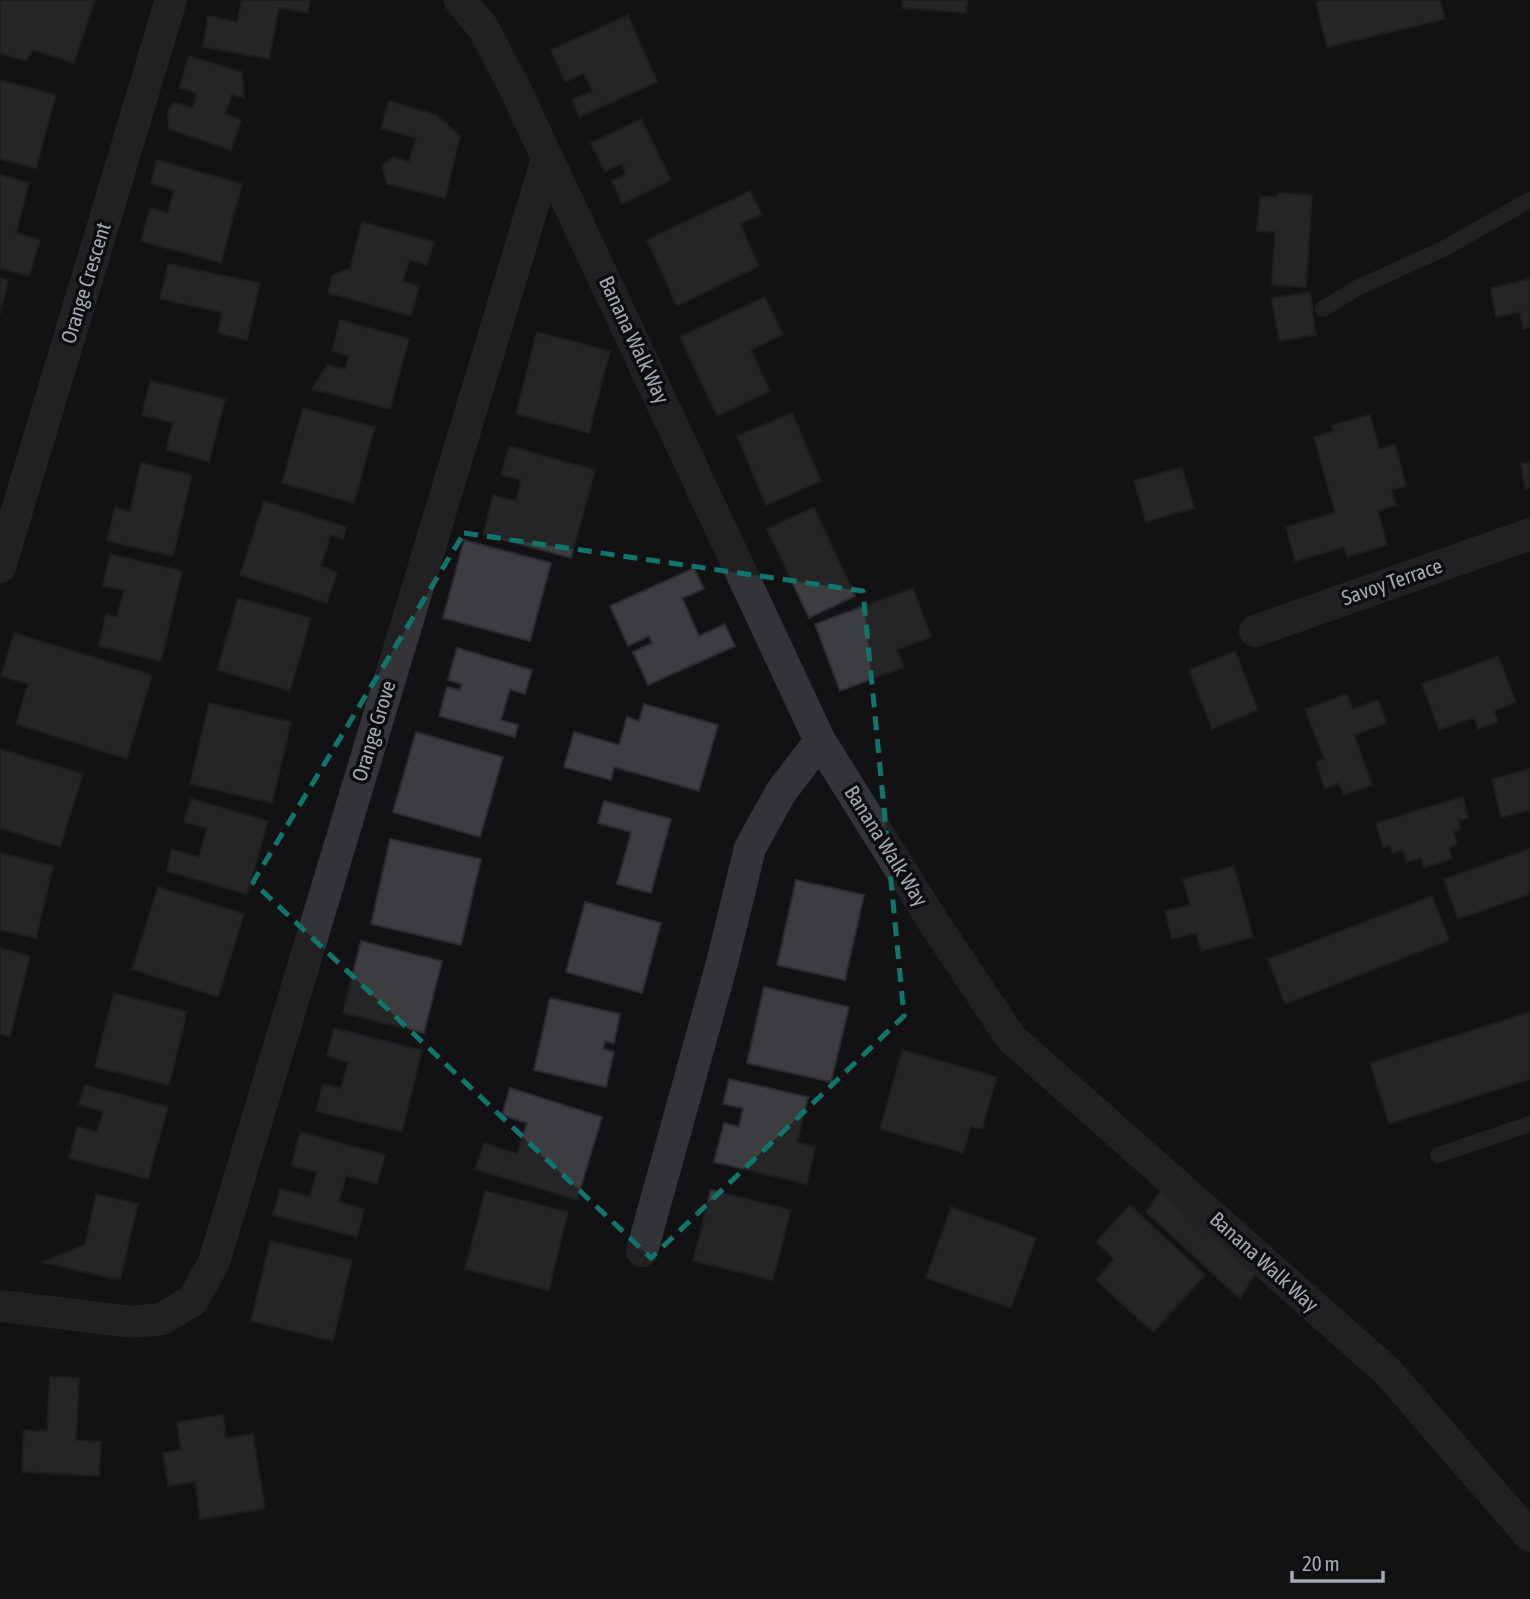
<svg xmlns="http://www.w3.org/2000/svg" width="1530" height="1599" font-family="'Asap Condensed',sans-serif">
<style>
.building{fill:#3c3d41;stroke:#2c2c30;stroke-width:2}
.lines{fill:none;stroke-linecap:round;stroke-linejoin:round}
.service{stroke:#333439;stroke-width:16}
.minor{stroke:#333439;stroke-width:32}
.marked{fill:none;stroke:#0f766e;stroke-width:5;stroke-dasharray:14 9;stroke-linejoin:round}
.labels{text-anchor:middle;stroke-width:7;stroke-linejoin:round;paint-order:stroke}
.street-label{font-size:21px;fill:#a3a9b5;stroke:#0d0d0f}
</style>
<rect width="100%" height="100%" fill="#121214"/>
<g class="building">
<polygon points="0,0 95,0 74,63 33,50 26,61 0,53"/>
<polygon points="242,0 310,0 308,13 279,8 269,59 203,47 208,16 237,22"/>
<polygon points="903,0 967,0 966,13 902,8"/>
<polygon points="1323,0 1440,0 1445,19 1327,47 1316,2"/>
<polygon points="628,15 657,82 579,117 572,100 592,91 584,73 565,82 551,50"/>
<polygon points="189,56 242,72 244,98 232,94 225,114 241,120 231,150 169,129 168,111 174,102 193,108 197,93 179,88"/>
<polygon points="0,80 56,95 36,168 0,159"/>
<polygon points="389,101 436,115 460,136 445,198 387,184 382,166 393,157 409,162 416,138 381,128"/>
<polygon points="641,119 671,180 622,204 612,181 626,174 622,163 605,172 591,143"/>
<polygon points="157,160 242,184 221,263 141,241 150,208 168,213 174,190 151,184"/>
<polygon points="0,175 29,183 16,233 40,240 29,276 0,268"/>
<polygon points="750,191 762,214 740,224 759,266 677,306 647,240"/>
<polygon points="1277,193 1312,195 1306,287 1272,285 1275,232 1257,231 1260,196 1277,197"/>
<polygon points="362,222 434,242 427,265 409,260 403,282 419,286 411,316 328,293 332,276 350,268"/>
<polygon points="168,264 260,283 247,340 218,333 222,312 160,299"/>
<polygon points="0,278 8,280 0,314"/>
<polygon points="1530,279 1530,327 1523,329 1520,312 1496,317 1491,288"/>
<polygon points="1310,292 1316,335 1279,341 1272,298"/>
<polygon points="765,297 783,334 751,350 770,391 717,416 680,337"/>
<polygon points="340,320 409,339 390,409 312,389 327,365 345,369 349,356 332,351"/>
<polygon points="537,332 610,351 589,433 516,414"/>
<polygon points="150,381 225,399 209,462 166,450 173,423 142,415"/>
<polygon points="303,408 375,427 354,503 282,483"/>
<polygon points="792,413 821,481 766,505 737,436"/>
<polygon points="1370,415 1379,449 1395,444 1406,486 1392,490 1396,505 1378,511 1387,545 1347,557 1344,547 1295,561 1286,527 1335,513 1314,437 1334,431 1332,425"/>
<polygon points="509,446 595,470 571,558 483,534 493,495 516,501 521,480 501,475"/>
<polygon points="1530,462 1530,488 1525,489 1521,463"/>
<polygon points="141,463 192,475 173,556 107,541 115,507 130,511"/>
<polygon points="1182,467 1194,508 1146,522 1134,481"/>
<polygon points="264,501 346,527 343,539 331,535 321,566 337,572 327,603 240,575"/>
<polygon points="814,507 855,596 809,618 767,529"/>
<polygon points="464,540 551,563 530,641 443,618"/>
<polygon points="110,554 182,571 161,661 99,646 106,614 117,617 124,590 103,586"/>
<polygon points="694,568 704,589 682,598 699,636 725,624 735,646 648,685 633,652 652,643 649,636 628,646 610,606"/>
<polygon points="913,588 931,637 897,650 904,667 840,691 815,624"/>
<polygon points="238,598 311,618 290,691 217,670"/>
<polygon points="14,633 152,675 127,759 16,724 28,684 1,676"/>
<polygon points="457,648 532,670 525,694 510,689 501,720 518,725 515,737 439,716 447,687 460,690 462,684 448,680"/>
<polygon points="1235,651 1258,710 1212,729 1189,670"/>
<polygon points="1498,656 1516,702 1494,711 1498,722 1478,729 1474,717 1439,730 1422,684"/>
<polygon points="1347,694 1353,709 1378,700 1387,723 1354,735 1372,785 1344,795 1339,783 1325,789 1316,762 1324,759 1305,709"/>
<polygon points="209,703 291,722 272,803 190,784"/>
<polygon points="644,704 718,725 699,791 614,767 611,780 564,767 574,732 619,745 627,717 639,721"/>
<polygon points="416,732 503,757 480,837 393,812"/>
<polygon points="0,749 83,774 60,847 0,828"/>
<polygon points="1530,769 1530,810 1501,817 1492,779"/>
<polygon points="1463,797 1468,818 1458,820 1461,829 1453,832 1457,844 1449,847 1452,859 1424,868 1421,858 1406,862 1403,850 1392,853 1390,845 1383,847 1376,823"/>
<polygon points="191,799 268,821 247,894 167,871 172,849 199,857 207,828 184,822"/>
<polygon points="604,801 671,819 651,893 617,884 631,832 598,823"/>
<polygon points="390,839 481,859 461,945 371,924"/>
<polygon points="1530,849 1530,894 1458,919 1444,879"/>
<polygon points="0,853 53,866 36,938 0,930"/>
<polygon points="1234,866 1253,937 1201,951 1196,933 1172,939 1165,911 1190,905 1183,879"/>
<polygon points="796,880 864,895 845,980 777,965"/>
<polygon points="158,887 244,914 218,997 132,969"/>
<polygon points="1432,896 1449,940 1285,1004 1268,959"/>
<polygon points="585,902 661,923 642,993 566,972"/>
<polygon points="361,941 442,961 424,1033 343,1013"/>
<polygon points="0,948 30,956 10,1037 0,1034"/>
<polygon points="764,987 849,1007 831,1082 747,1063"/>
<polygon points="114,993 187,1012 169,1085 95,1067"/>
<polygon points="550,998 620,1014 614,1043 605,1041 603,1049 614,1052 606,1087 534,1070"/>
<polygon points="1530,1012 1530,1079 1389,1124 1370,1063"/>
<polygon points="334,1028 422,1050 402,1132 316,1111 323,1084 341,1088 348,1062 327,1056"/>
<polygon points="902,1050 997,1077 982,1129 971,1126 963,1153 880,1129"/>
<polygon points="729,1079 808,1097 797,1142 815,1147 807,1184 714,1162 724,1123 739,1127 743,1108 723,1104"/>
<polygon points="85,1085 168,1107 148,1179 69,1158 77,1127 97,1132 103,1111 79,1105"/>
<polygon points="510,1088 602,1117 577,1200 475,1169 484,1143 517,1154 527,1123 502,1115"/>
<polygon points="300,1132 385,1155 377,1184 346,1176 339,1202 364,1209 357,1237 273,1215 280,1189 310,1197 317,1172 291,1166"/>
<polygon points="1162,1189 1257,1271 1240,1299 1146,1212"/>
<polygon points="711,1190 791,1210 773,1280 693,1261"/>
<polygon points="485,1191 568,1212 549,1290 465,1269"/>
<polygon points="96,1194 138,1204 120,1280 42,1262 85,1245"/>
<polygon points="1130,1205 1205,1275 1153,1332 1096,1280 1114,1259 1096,1242"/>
<polygon points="951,1207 1036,1238 1011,1308 926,1278"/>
<polygon points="270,1241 352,1260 333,1341 251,1321"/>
<polygon points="50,1377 79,1378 76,1440 101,1442 99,1476 22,1472 24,1430 47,1431"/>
<polygon points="223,1415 226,1438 253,1434 265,1509 200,1519 195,1482 168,1486 163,1453 181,1450 177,1422"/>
</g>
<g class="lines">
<g class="service">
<polyline points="1323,309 1357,288 1445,248 1530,200"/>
<polyline points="1438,1155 1530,1124"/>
</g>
<g class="minor">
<polyline points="460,0 484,29 516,91 820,741 934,923 1011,1038 1388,1372 1530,1536"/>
<polyline points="0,567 171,0"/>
<polyline points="1255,631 1530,534"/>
<polyline points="642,1251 722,963 750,848 781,792 820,741"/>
<polyline points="0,1306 132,1322 162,1319 193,1300 214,1262 547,159"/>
</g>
</g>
<path d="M0 0H1530V1599H0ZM464 533 863 591 904 1016 651 1258 253 882Z" fill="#121214" fill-opacity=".55" fill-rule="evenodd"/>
<path class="marked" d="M464 533 863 591 904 1016 651 1258 253 882Z"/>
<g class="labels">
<g class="street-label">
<text transform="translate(86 283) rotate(-73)" y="7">Orange Crescent</text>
<text transform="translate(634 340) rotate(65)" y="7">Banana Walk Way</text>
<text transform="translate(1392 582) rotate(-19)" y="7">Savoy Terrace</text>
<text transform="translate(374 731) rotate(-73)" y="7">Orange Grove</text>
<text transform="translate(886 846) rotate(58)" y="7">Banana Walk Way</text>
<text transform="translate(1264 1262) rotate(42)" y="7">Banana Walk Way</text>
</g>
</g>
<path d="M1292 1571v10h91v-10" fill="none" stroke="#a3a9b5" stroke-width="3.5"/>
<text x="1302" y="1571" font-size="21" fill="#a3a9b5" stroke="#0d0d0f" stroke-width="5" paint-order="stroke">20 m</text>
</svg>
